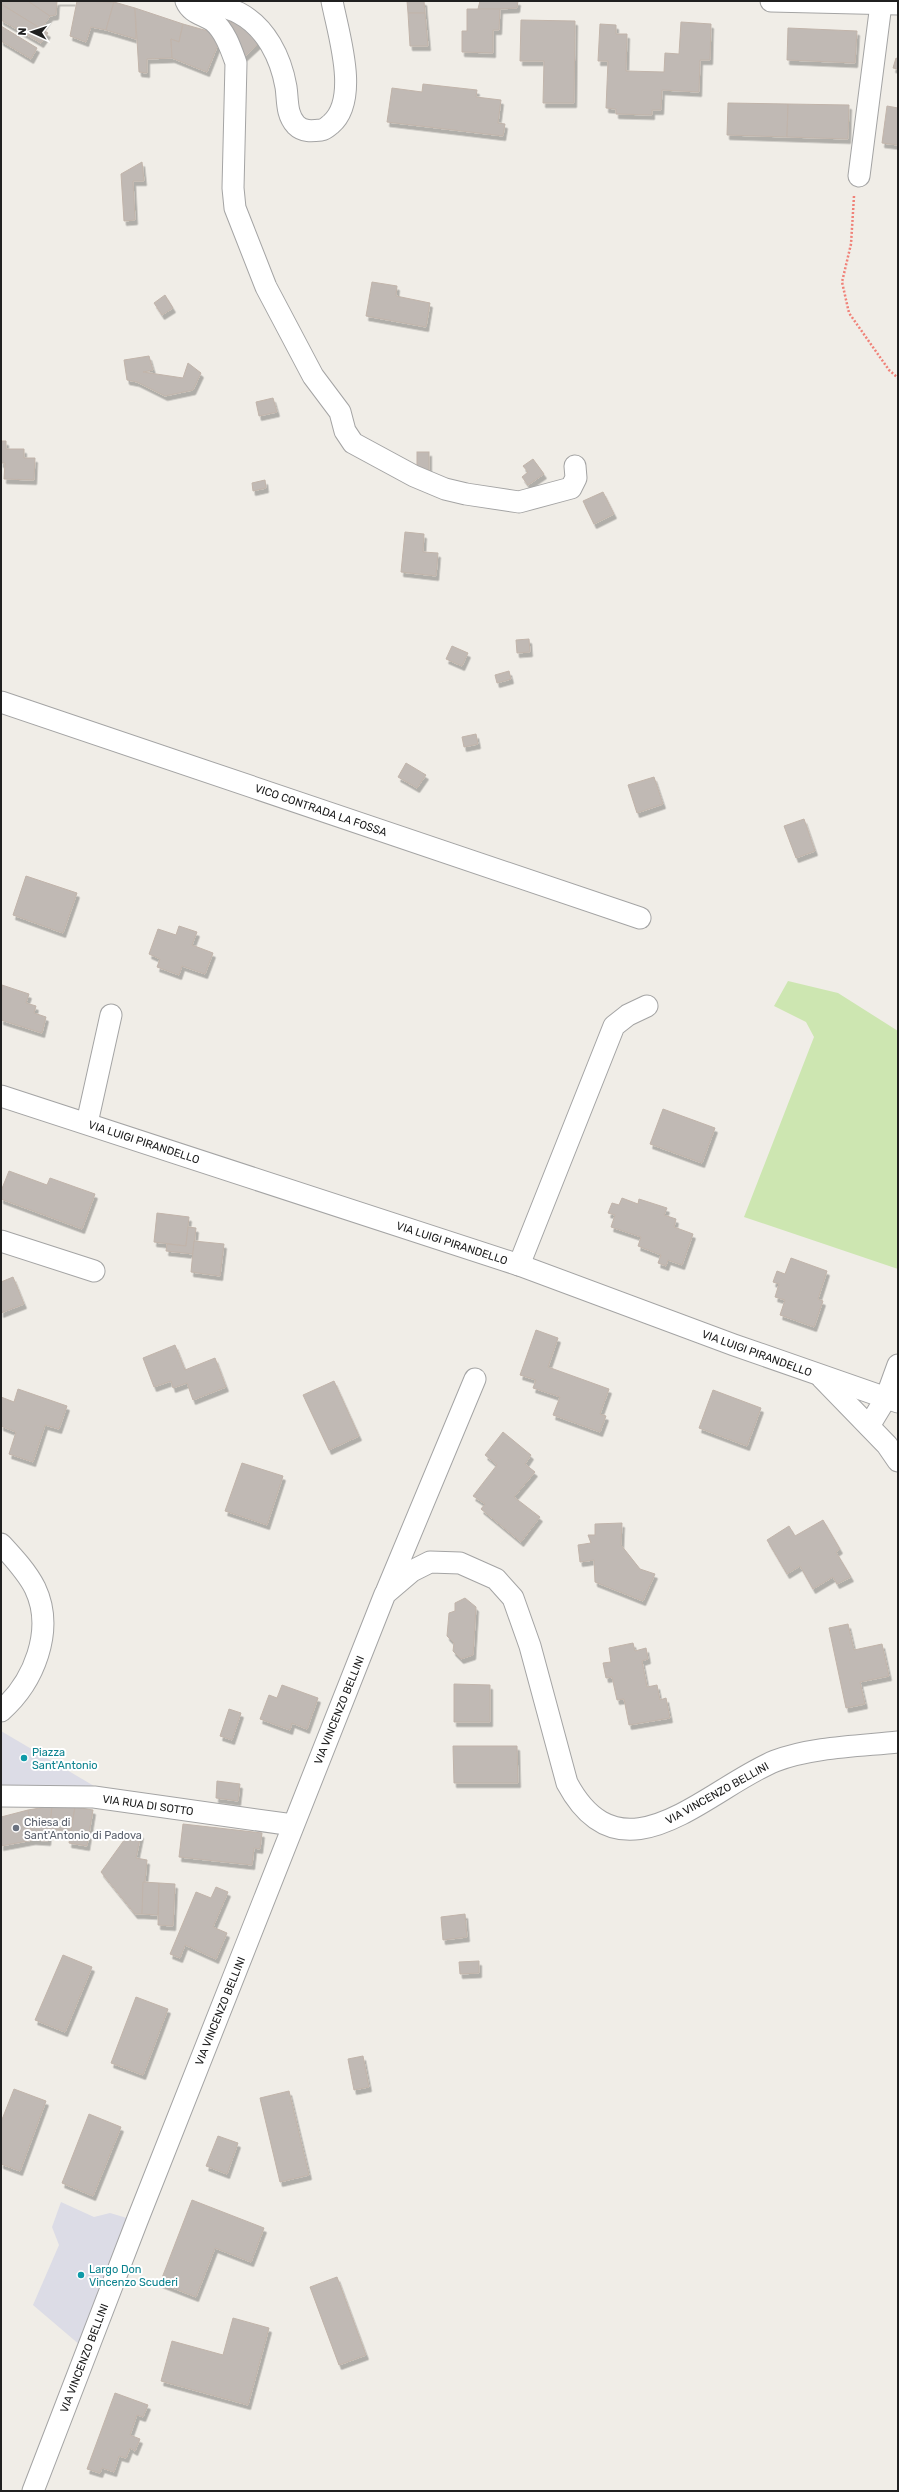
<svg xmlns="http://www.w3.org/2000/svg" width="899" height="2492" font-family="Rubik,sans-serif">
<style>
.grass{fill:#cde6b1}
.plaza{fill:#dcdce6}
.building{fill:#c0b9b4;stroke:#c1b4aa;filter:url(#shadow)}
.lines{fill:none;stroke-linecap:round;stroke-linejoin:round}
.minor-casing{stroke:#a4a4a4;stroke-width:23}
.path{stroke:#f08178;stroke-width:2.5;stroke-dasharray:2 2;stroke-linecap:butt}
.minor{stroke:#fff;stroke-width:21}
.culture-dot{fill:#0f9aa8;stroke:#fff;stroke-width:1.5}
.worship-dot{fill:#6b7280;stroke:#fff;stroke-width:1.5}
.labels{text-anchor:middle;stroke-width:4;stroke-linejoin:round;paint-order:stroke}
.street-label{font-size:11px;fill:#202020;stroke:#fff}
.culture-label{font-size:11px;fill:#0d838f;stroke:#fff;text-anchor:start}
.worship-label{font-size:11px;fill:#5b616d;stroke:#fff;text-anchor:start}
</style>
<defs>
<filter id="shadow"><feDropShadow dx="2.5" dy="4.5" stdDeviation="0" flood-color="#0004"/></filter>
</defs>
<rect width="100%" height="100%" fill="#f0ede7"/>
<polygon class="grass" points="788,981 838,993 898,1031 898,1269 744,1217 814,1037 806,1022 774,1006"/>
<g class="plaza">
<polygon points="1,1731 94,1786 94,1797 1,1796"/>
<polygon points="61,2202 94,2217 110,2213 137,2221 87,2351 33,2305 59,2245 52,2227"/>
</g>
<g class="building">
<polygon points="1,1 28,1 50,16 41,29 1,4"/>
<polygon points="28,1 77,1 57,1 56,15 50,16"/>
<polygon points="77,1 114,2 106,30 91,27 86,42 70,36"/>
<polygon points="407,1 424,1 425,13 408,13"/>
<polygon points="480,1 518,1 517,8 500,9 478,9"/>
<polygon points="114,2 135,8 136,39 106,30"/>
<polygon points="1,4 48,33 41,43 1,20"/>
<polygon points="135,8 183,24 179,42 171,39 172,58 147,59 147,73 139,72"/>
<polygon points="467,9 500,9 499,30 493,30 493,53 462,52 462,31 467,31"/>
<polygon points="408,13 425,13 428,46 410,46"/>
<polygon points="220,20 238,23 259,43 244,57"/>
<polygon points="521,20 575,21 574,103 543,103 544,61 520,61"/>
<polygon points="681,22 711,24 710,60 700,60 699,92 662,90 661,110 652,110 652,115 616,114 616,109 606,108 608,61 598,61 600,24 616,25 616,34 627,34 626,71 664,72 665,53 679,54"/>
<polygon points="183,24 215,33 219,42 207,72 172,58 171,39 179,42"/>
<polygon points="1,26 37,48 31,59 1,41"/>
<polygon points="788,28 857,31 855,63 787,60"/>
<polygon points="896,58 898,59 898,69 893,68"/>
<polygon points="423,84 477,90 476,97 501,100 498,123 505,124 503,136 387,122 392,88 422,92"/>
<polygon points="728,103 788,104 787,137 727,135"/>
<polygon points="788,104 849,105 848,139 787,137"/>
<polygon points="887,106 898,108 898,145 882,143"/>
<polygon points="142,162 144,181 133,181 135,220 124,221 121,174"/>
<polygon points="372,282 397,286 396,296 430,303 426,327 366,316"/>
<polygon points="165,295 173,308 162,315 154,303"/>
<polygon points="149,356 153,370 143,372 183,378 188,363 201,373 193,390 165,396 137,382 127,380 124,360"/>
<polygon points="273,398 277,412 259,416 256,402"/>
<polygon points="1,441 6,441 6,449 24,449 24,458 35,458 34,480 4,479 5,463 1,463"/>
<rect x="417" y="452" width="12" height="18"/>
<polygon points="533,459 544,474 528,485 522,477 528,472 523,466"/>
<polygon points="265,480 266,488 253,491 252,483"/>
<polygon points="603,492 614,514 594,524 583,501"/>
<polygon points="405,532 424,534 423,552 438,553 436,576 401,572"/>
<polygon points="529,639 530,652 517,653 516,640"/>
<polygon points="452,646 468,653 462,666 446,659"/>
<polygon points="509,671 511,679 497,683 495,675"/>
<polygon points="476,734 478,744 464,747 462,737"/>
<polygon points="406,763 426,775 417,788 398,777"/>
<polygon points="654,777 663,804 637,813 628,785"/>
<polygon points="804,819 815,851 796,858 784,826"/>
<polygon points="26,876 77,893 63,933 13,915"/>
<polygon points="179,926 197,932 192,945 213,953 205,974 182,966 179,975 157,967 160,959 149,954 158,929 176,935"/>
<polygon points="2,985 29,994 26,1003 36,1006 34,1013 46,1017 42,1033 1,1020"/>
<polygon points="663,1109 715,1128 702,1163 650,1144"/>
<polygon points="9,1171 47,1185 50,1178 95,1194 82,1229 1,1199 1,1191"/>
<polygon points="622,1198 638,1204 639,1199 667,1208 664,1215 676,1219 674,1227 693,1234 682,1265 668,1260 666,1266 658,1263 661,1255 638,1246 641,1237 611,1227 615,1215 608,1213 612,1203 619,1205"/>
<polygon points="157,1213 189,1217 186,1246 154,1242"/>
<polygon points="188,1227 196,1228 193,1254 166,1251 167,1244 186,1246"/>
<polygon points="194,1241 224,1244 220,1276 191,1272"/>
<polygon points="791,1258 827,1271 818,1299 823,1301 814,1327 780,1315 785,1300 775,1297 779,1284 773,1282 777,1271 785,1274"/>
<polygon points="13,1277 24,1304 1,1313 1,1282"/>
<polygon points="536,1330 558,1338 548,1367 609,1389 600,1414 606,1416 600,1432 553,1415 560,1397 533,1388 536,1380 520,1375"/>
<polygon points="175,1345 185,1370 215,1358 226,1387 193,1400 187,1383 173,1388 171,1381 154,1387 143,1358"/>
<polygon points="334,1381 359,1436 329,1450 303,1395"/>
<polygon points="18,1389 67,1406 59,1429 45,1425 33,1462 9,1454 16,1432 1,1426 1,1397 14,1402"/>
<polygon points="713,1390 761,1408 747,1446 699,1428"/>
<polygon points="503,1432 531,1455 525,1464 535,1472 514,1497 540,1517 521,1542 481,1509 485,1504 473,1496 497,1465 485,1455"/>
<polygon points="242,1463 283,1476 267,1525 225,1511"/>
<polygon points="823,1520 840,1549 836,1552 851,1577 837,1584 833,1577 813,1589 800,1566 787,1574 767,1540 789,1526 795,1536"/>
<polygon points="622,1523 621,1545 640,1569 655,1574 643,1601 595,1582 594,1560 580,1562 578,1545 591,1543 588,1535 595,1535 595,1524"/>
<polygon points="465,1598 476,1607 473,1655 461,1659 453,1651 454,1643 447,1636 449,1613 455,1611 455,1603"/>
<polygon points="848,1624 854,1650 882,1644 889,1676 860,1682 865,1704 846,1708 829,1628"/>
<polygon points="633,1643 635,1651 646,1648 648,1659 642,1661 647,1687 657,1685 660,1700 666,1698 670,1718 629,1725 624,1699 617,1700 612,1677 606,1678 603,1663 611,1662 609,1648"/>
<polygon points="454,1684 490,1685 490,1722 454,1722"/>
<polygon points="282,1685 318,1698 307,1729 292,1723 290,1730 260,1719 269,1695 277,1698"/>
<polygon points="229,1709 241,1713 232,1740 220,1736"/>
<polygon points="453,1746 517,1746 518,1783 454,1783"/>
<polygon points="217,1781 240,1784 238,1801 216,1798"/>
<polygon points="52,1806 75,1807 71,1831 49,1829"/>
<polygon points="52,1806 48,1841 33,1840 28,1810"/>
<polygon points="75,1807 93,1810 87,1846 69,1843"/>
<polygon points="28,1810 33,1840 1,1846 1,1817"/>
<polygon points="183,1824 262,1833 260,1849 254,1848 252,1865 179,1857"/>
<polygon points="130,1832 141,1834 136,1858 147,1860 142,1914 135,1914 101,1872"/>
<polygon points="143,1882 159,1883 158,1915 142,1914"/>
<polygon points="159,1883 175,1884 173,1926 158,1925"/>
<polygon points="216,1887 228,1892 213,1927 227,1933 216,1959 185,1945 180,1958 170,1954 196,1892 211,1898"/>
<polygon points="465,1914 467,1937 443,1940 441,1917"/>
<polygon points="63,1955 92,1967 65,2032 35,2020"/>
<polygon points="479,1961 479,1973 460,1974 459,1962"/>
<polygon points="136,1997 168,2009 143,2075 111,2063"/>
<polygon points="363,2056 369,2087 354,2090 348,2059"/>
<polygon points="14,2089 46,2101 20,2171 1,2164 1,2122"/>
<polygon points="289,2091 309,2175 280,2182 260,2098"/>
<polygon points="89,2114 121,2127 93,2196 62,2183"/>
<polygon points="218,2136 238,2143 227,2174 206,2166"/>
<polygon points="192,2200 264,2228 251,2262 215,2248 196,2297 160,2283"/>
<polygon points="337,2277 366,2355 339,2365 310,2287"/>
<polygon points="233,2318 269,2328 248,2405 161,2381 172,2341 223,2355"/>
<polygon points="115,2393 148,2405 143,2417 137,2415 130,2435 140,2439 135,2451 130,2448 126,2458 119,2456 114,2472 102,2468 100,2473 87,2469"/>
</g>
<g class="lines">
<defs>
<g id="minor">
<path d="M186 1C191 13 202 14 213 21 225 31 231 49 236 63L233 188 235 208 266 287 313 376 340 412 345 431 353 443 414 476 445 489 466 494 519 502 571 488 576 478 575 466"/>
<path d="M207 1C217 5 229 8 239 13 266 27 281 58 286 87 288 100 286 114 296 125 303 132 312 131 321 130 326 129 328 126 331 124 360 99 338 33 332 1"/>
<polyline points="771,1 898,4"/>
<polyline points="859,176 881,4"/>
<polyline points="1,702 640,918"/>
<polyline points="1,1096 519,1265 734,1345 898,1402"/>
<polyline points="87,1123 111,1015"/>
<polyline points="1,1241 94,1271"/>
<polyline points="519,1265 614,1026 628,1015 647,1006"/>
<polyline points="822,1378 887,1445 898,1461"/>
<polyline points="869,1426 886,1398 898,1365"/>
<path d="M1 1544C13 1557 27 1572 35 1588 55 1630 34 1682 1 1711"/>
<polyline points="387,1590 475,1379"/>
<polyline points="1,1796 94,1797 293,1825"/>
<path d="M33 2491 137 2221 385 1594 412 1571 430 1562 460 1563 496 1579 513 1598 530 1646 567 1783C622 1886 707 1789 775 1761 811 1747 860 1746 898 1742"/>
</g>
</defs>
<use href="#minor" class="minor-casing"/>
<polyline class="path" points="854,196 851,244 842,282 849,313 889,370 898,378"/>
<use href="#minor" class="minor"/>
</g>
<g class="culture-dot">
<circle cx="24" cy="1758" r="4"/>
<circle cx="81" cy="2275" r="4"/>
</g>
<circle class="worship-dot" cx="16" cy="1828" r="4"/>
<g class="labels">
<g class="street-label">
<text transform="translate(321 810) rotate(19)" y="4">VICO CONTRADA LA FOSSA</text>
<text transform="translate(144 1142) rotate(18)" y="4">VIA LUIGI PIRANDELLO</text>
<text transform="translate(452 1243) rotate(18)" y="4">VIA LUIGI PIRANDELLO</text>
<text transform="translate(757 1353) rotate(20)" y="4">VIA LUIGI PIRANDELLO</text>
<text transform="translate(339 1710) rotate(-68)" y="4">VIA VINCENZO BELLINI</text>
<text transform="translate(717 1793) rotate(-29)" y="4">VIA VINCENZO BELLINI</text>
<text transform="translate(148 1805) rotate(8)" y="4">VIA RUA DI SOTTO</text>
<text transform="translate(220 2011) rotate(-68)" y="4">VIA VINCENZO BELLINI</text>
<text transform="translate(84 2358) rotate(-69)" y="4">VIA VINCENZO BELLINI</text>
</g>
<g class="culture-label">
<text x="32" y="1756">Piazza<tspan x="32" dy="13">Sant'Antonio</tspan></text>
<text x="89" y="2273">Largo Don<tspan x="89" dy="13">Vincenzo Scuderi</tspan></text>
</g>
<g class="worship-label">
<text x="24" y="1826">Chiesa di<tspan x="24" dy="13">Sant'Antonio di Padova</tspan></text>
</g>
</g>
<rect width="899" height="2492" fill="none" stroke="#202020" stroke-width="4"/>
<g transform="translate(32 32) rotate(273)" stroke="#ffffff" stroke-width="3" paint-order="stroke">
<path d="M0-3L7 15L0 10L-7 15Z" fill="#202020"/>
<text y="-6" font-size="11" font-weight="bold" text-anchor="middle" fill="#202020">N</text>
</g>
</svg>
